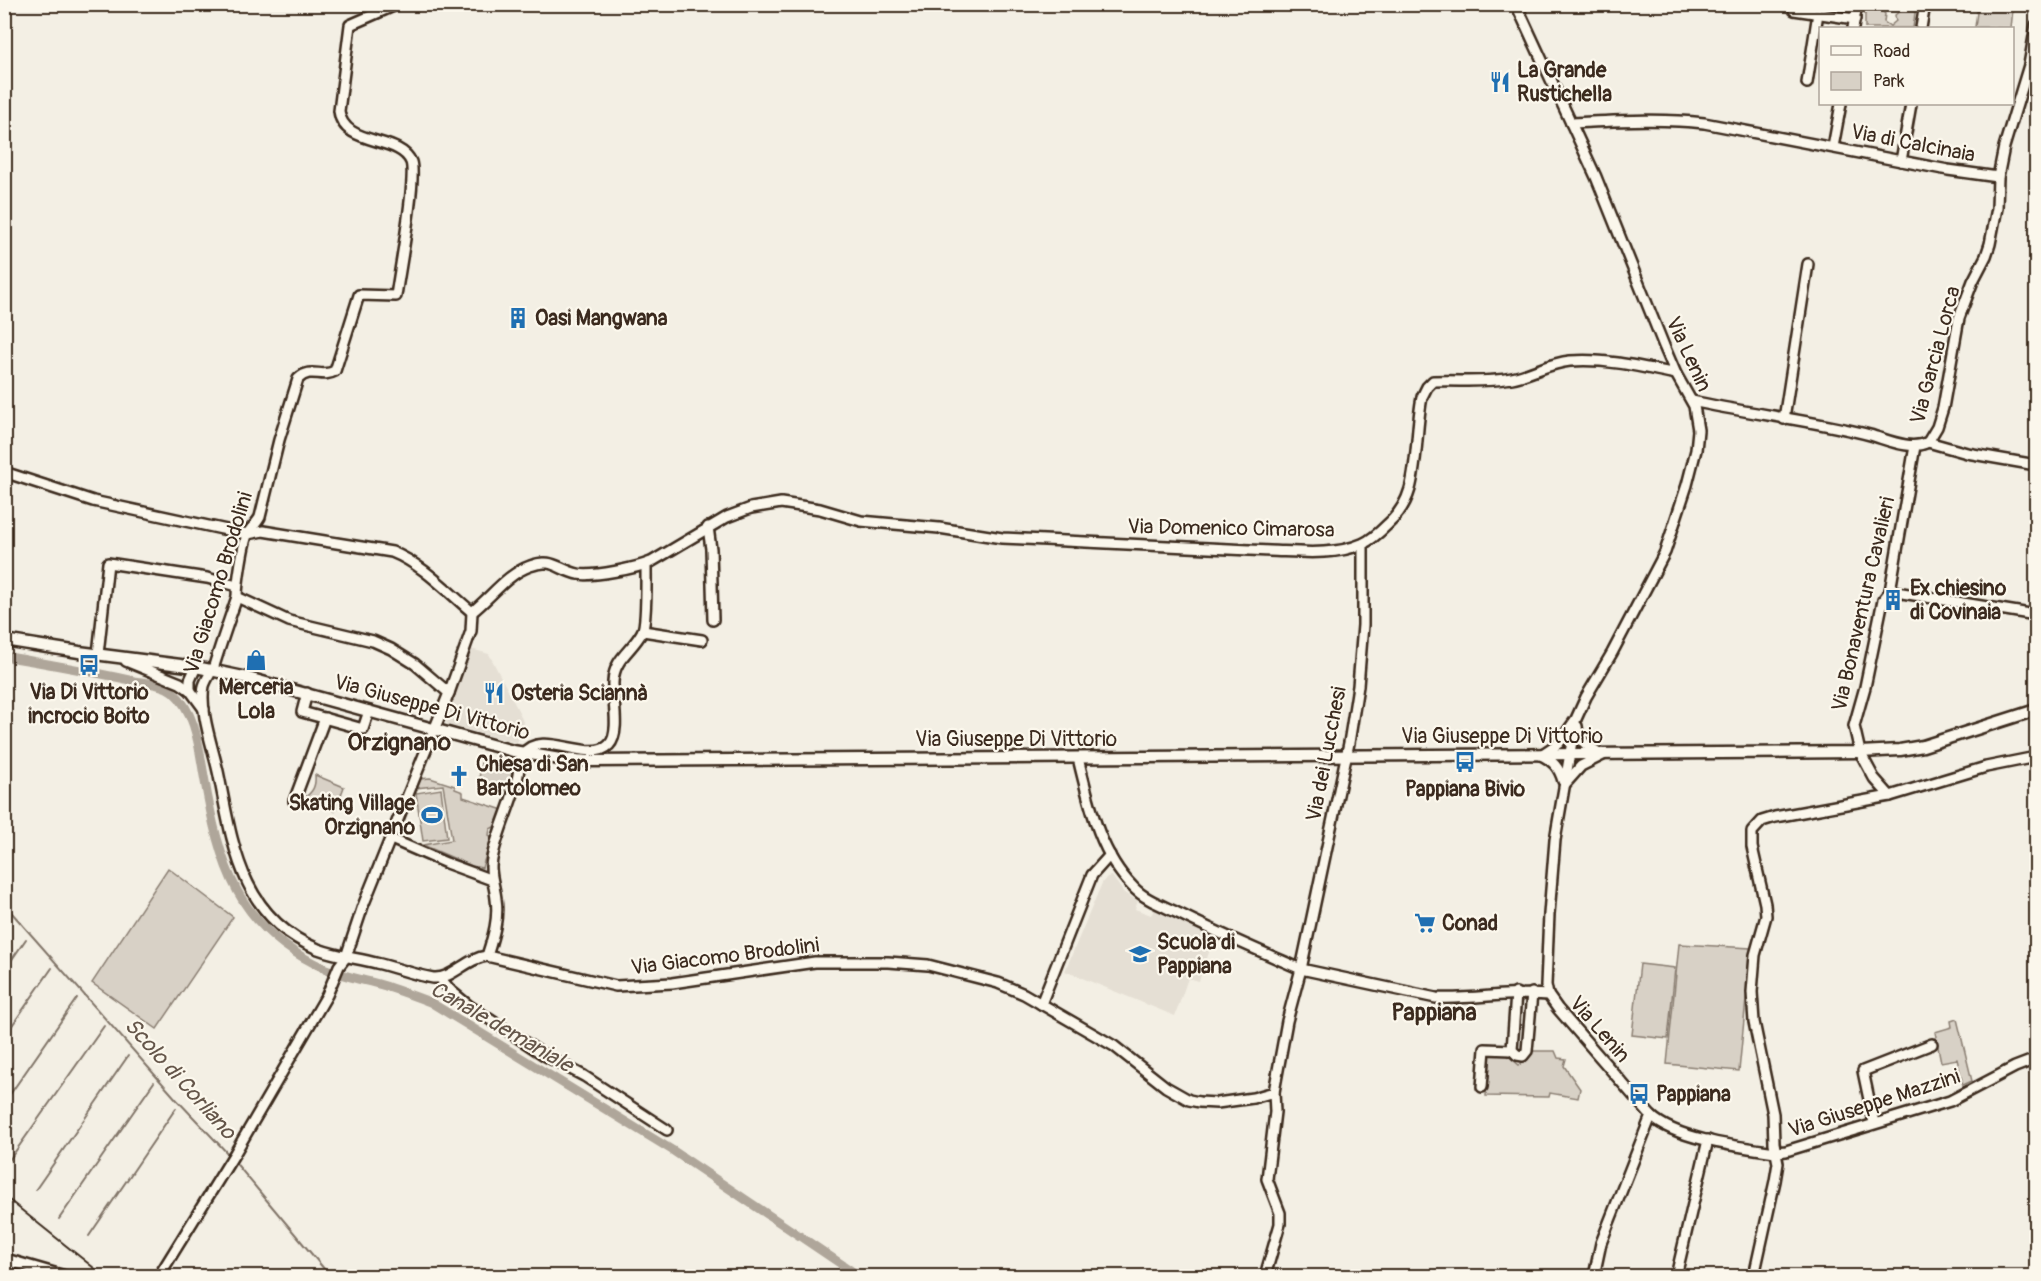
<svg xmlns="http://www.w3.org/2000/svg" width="2041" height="1281" font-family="Pangolin,sans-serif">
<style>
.built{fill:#e5dfd4}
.green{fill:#d8d1c6;stroke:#8a7e72;stroke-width:1.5}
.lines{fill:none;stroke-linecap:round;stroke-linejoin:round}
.stream{stroke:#817468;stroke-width:2}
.canal{stroke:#afa69a;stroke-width:9}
.minor-casing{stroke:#3b2a1e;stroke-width:14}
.major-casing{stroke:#3b2a1e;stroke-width:15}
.minor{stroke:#fbf7ec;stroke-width:9}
.major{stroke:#fbf7ec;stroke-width:10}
.rail{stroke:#3b2a1e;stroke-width:2}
.labels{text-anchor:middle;stroke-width:4.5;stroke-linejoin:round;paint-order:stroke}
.poi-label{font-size:21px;font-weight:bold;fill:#3b2a1e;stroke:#fbf7ec;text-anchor:start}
.street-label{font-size:21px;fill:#3b2a1e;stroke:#fbf7ec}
.water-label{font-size:22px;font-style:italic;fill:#645549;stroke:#fbf7ec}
.quarter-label{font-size:24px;font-weight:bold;fill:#3b2a1e;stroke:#fbf7ec}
</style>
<rect width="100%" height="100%" fill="#f3efe4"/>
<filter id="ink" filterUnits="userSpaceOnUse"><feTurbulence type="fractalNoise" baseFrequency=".0167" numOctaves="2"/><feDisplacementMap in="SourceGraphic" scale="12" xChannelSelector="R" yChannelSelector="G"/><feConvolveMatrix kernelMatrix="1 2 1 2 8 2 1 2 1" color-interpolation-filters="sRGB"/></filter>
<g filter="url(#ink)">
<g class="built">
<polygon points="471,649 489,654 520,714 524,725 517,743 448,725 445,721"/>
<polygon points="1112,876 1124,893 1138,901 1135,909 1151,915 1155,908 1214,938 1199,981 1188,978 1175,1016 1065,971 1102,883 1107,877"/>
</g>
<g class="green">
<polygon points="1869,5 1878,5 1885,14 1884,22 1890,26 1896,21 1895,15 1907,5 1911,5 1915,13 1913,28 1865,28 1865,12"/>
<polygon points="1978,5 2013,9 2011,28 1975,27"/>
<polygon points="514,762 509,792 479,780 481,763"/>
<path d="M315 775 344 787 335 811 304 798C313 792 316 786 315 775Z"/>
<polygon points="430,778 455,786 455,789 463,792 463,797 503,810 494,827 490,829 489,835 491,838 482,868 472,866 423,845 452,840 443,785 415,788 419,779"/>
<polygon points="441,789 447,838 423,841 416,793"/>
<polygon points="168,868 233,917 157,1029 92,983"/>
<polygon points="1679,944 1751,948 1739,1071 1667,1064"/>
<polygon points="1640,964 1675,968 1668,1039 1632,1035"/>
<polygon points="1957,1019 1972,1081 1963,1085 1957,1059 1941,1062 1935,1032 1952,1027 1951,1021"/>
<polygon points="1530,1051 1555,1051 1558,1058 1566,1059 1564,1066 1580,1089 1578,1098 1550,1093 1549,1097 1486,1096 1488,1053 1506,1054 1519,1065 1528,1059"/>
</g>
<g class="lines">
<g class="stream">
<polyline points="4,904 177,1100 231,1157"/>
<polyline points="4,971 26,939"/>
<polyline points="4,1037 52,968"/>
<polyline points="4,1103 77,998"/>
<polyline points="234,1161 330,1276"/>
<polyline points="5,1166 104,1026"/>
<polyline points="36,1189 128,1056"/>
<polyline points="59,1219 154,1082"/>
<polyline points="89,1236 176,1108"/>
</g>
<path class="canal" d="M4 656C48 664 91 671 134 681 146 683 164 684 173 692 196 712 199 748 204 776 219 864 237 930 326 969 343 976 364 980 382 985 398 990 414 996 430 1002L672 1150 859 1276"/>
<defs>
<g id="minor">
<path d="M398 4 350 25 339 111C343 147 400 135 411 162 417 179 399 273 396 296L359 295 335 371C321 379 312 366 298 379L279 440 260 517C257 523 252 527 248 533 243 543 237 585 237 597 229 620 221 643 214 666 211 673 206 679 204 686 199 712 214 750 219 776 233 847 242 918 318 949 337 956 356 958 376 963 395 967 414 975 433 978 452 980 466 958 487 956L616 986 672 983 815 962H888L928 965 998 983 1024 994 1114 1046 1166 1087 1189 1100 1199 1102 1217 1103 1253 1098 1274 1092 1287 1021 1301 969 1436 998C1474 1000 1511 991 1548 995"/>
<polyline points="1516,4 1596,177 1664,346 1676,374 1694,406 1698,430 1696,450 1687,485 1665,552 1612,653 1586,697 1576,719 1559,743 1541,755"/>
<polyline points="1794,4 1794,10 1855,19"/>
<polyline points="2021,4 2036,7"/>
<polyline points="1853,28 1857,4"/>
<polyline points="1921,28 1925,4"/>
<polyline points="1807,83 1818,13"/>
<path d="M1571 123C1616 121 1660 118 1704 123L1948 170 1998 177"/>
<polyline points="1833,147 1841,104"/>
<polyline points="1901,161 1911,104"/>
<path d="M1692 401C1751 414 1812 420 1870 435 1888 440 1911 451 1928 442L1937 427 1943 408 1959 318 1973 281 1986 256 1990 244 1997 208 1998 177 2004 147 2029 65 2036 25"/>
<polyline points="1784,419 1808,264"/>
<polyline points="1928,442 1967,453 2036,465"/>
<path d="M4 472 93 501 236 532 248 534 263 531 392 552C422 564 447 591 472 612 491 597 507 574 530 566 553 557 558 570 578 574 593 577 637 568 651 562L727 517 751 508 781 503 820 509 861 521 939 528 1002 538 1270 551C1300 552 1334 556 1362 544 1372 540 1381 531 1388 524 1398 515 1406 503 1410 489 1418 459 1416 428 1422 397L1427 387 1433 381C1460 380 1486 383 1512 378 1532 374 1549 363 1570 361 1605 358 1642 367 1676 374"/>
<polyline points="708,527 711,549 713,620"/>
<polyline points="1890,591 2036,615"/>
<polyline points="643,631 702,640"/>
<polyline points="98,654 108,563 207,578 237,586"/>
<polyline points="126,661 180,683 190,690 204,709"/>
<polyline points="190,690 190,680 196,667"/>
<polyline points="307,693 302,712 363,729 369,711"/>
<polyline points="449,693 471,631 472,612"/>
<polyline points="1575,724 1555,840 1549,914 1546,985 1548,995 1558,1009 1651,1116 1601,1243 1594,1276"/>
<path d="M1577 726C1578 742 1588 746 1601 754"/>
<path d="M1541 755C1553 761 1559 767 1563 781"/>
<path d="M1078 758C1089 802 1099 853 1133 887 1145 900 1164 906 1180 914 1220 934 1260 951 1301 969L1349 743 1358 686 1363 625V544"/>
<polyline points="1565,784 1581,766 1603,755"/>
<polyline points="1890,796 1986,767 2036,757"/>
<polyline points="294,801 325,718"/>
<polyline points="391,839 446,863 492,880"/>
<path d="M487 956C493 937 499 919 496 899 495 888 491 878 491 867 492 844 511 806 517 780 519 772 519 761 523 754 541 728 590 764 609 745 621 733 612 698 613 682 614 658 632 651 642 632 647 624 646 577 646 565"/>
<polyline points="440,978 451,991 468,1005 544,1055 584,1076 667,1130"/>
<polyline points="1516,993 1512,1050 1517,1055 1523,1056 1527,1051 1532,993"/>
<polyline points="1041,1004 1092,875 1110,855"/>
<polyline points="1482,1087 1485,1049 1512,1050"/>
<path d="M1651 1116C1677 1140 1741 1147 1776 1152L1786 1151 1950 1101 2015 1067 2036 1059"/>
<polyline points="1874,1123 1863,1071 1932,1044"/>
<polyline points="159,1276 235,1153 327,995 339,966 346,957 363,906 449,693 415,664 391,649 373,641 289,621 237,597"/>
<polyline points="1265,1276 1280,1224 1280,1213 1267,1179 1275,1112 1274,1092"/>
<polyline points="1676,1276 1708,1140"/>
<polyline points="1754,1276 1775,1181 1778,1163 1774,1143 1773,1114 1754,1022 1752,992 1755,955 1766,916 1765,904 1752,847 1752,832 1762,821 1775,817 1890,796 1874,778 1860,752 1854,726 1865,687 1883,600 1890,591 1915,446"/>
</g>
<g id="major">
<polyline points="4,640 79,652 196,667 248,678 513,751 560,759 589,761 1860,752 1900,750 1923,746 2036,710"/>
<polyline points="4,1259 63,1276"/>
</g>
</defs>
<use href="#minor" class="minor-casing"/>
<use href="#major" class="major-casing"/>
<use href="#minor" class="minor"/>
<use href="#major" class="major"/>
<polyline class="rail" points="4,1196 104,1276"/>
</g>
</g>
<defs>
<symbol id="restaurant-bare" viewBox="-9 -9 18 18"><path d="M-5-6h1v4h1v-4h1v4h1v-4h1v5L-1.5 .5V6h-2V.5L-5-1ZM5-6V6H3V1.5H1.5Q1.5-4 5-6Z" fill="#1f6fb2" stroke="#fbf7ec" stroke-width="2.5" paint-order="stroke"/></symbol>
<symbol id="building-bare" viewBox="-9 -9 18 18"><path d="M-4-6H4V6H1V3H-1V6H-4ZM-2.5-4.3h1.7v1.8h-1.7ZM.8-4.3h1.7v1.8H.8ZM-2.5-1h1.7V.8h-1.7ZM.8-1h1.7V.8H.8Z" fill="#1f6fb2" stroke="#fbf7ec" stroke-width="2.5" paint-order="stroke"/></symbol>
<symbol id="shop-bare" viewBox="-9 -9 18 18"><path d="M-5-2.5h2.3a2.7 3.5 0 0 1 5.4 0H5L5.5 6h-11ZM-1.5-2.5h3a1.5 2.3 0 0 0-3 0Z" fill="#1f6fb2" stroke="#fbf7ec" stroke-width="2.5" paint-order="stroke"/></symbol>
<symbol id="bus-bare" viewBox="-9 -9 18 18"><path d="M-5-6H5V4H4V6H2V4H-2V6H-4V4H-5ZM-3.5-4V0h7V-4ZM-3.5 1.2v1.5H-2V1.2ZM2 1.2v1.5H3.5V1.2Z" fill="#1f6fb2" stroke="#fbf7ec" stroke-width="2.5" paint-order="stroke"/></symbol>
<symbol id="church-bare" viewBox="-9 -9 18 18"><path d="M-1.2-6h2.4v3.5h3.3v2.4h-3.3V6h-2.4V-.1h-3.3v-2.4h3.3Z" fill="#1f6fb2" stroke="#fbf7ec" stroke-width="2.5" paint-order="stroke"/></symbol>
<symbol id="stadium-bare" viewBox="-9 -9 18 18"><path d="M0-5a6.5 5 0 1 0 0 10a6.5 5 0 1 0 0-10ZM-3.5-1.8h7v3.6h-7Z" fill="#1f6fb2" stroke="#fbf7ec" stroke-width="2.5" paint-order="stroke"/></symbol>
<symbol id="supermarket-bare" viewBox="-9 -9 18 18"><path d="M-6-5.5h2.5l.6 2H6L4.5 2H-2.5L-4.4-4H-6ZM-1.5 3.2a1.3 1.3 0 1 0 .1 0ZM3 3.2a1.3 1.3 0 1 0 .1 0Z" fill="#1f6fb2" stroke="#fbf7ec" stroke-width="2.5" paint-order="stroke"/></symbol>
<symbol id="school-bare" viewBox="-9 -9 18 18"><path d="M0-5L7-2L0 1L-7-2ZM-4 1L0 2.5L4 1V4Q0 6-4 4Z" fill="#1f6fb2" stroke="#fbf7ec" stroke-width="2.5" paint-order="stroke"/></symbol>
</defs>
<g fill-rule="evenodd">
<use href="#restaurant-bare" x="1485" y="67" width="30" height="30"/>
<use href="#building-bare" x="503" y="303" width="30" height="30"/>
<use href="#building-bare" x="1878" y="585" width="30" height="30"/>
<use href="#shop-bare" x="241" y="645" width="30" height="30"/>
<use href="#bus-bare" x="74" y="650" width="30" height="30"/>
<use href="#restaurant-bare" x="479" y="678" width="30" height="30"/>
<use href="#bus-bare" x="1450" y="747" width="30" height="30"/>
<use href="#church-bare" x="444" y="761" width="30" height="30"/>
<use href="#stadium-bare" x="417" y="800" width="30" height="30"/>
<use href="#supermarket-bare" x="1410" y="908" width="30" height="30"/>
<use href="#school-bare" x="1125" y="939" width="30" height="30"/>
<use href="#bus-bare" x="1624" y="1079" width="30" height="30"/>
</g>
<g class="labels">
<g class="poi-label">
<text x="1517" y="77">La Grande<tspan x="1517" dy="24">Rustichella</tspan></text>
<text x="535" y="325">Oasi Mangwana</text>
<text x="1910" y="595">Ex chiesino<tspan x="1910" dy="24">di Covinaia</tspan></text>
<text x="256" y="694" text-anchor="middle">Merceria<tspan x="256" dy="24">Lola</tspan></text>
<text x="89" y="699" text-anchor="middle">Via Di Vittorio<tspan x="89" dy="24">incrocio Boito</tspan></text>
<text x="511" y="700">Osteria Sciannà</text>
<text x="476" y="771">Chiesa di San<tspan x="476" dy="24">Bartolomeo</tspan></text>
<text x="1465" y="796" text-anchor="middle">Pappiana Bivio</text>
<text x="415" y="810" text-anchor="end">Skating Village<tspan x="415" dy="24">Orzignano</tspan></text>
<text x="1442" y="930">Conad</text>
<text x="1157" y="949">Scuola di<tspan x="1157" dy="24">Pappiana</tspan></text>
<text x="1656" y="1101">Pappiana</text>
</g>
<g class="street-label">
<text transform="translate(1913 143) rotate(11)" y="7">Via di Calcinaia</text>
<text transform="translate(1689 354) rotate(65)" y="7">Via Lenin</text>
<text transform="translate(1935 355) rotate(-75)" y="7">Via Garcia Lorca</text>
<text transform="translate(1231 528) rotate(1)" y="7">Via Domenico Cimarosa</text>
<text transform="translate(218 583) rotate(-73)" y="7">Via Giacomo Brodolini</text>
<text transform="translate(1863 604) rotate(-77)" y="7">Via Bonaventura Cavalieri</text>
<text transform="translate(432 707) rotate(15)" y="7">Via Giuseppe Di Vittorio</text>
<text x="1502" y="743">Via Giuseppe Di Vittorio</text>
<text x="1016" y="746">Via Giuseppe Di Vittorio</text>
<text transform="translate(1326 754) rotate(-79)" y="7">Via dei Lucchesi</text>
<text transform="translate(725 956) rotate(-7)" y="7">Via Giacomo Brodolini</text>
<text transform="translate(1600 1029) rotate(49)" y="7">Via Lenin</text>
<text transform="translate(1874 1103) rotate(-18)" y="7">Via Giuseppe Mazzini</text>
</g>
<g class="water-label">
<text transform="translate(502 1026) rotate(30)" y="8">Canale demaniale</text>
<text transform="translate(181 1078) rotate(48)" y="8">Scolo di Corliano</text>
</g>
<g class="quarter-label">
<text x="399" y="750">Orzignano</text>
<text x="1434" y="1020">Pappiana</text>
</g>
</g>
<rect width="2041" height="1281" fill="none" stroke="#fbf7ec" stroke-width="24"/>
<rect x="12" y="12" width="2017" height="1257" fill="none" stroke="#3b2a1e" stroke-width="2" filter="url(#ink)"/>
<rect x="1819" y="27" width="195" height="78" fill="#fbf7ec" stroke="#aea59a" stroke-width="1.5"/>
<rect x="1831" y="46" width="30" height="9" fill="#fbf7ec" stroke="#aea59a" stroke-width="1.5"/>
<text x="1873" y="57" font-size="18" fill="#3b2a1e">Road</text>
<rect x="1831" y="72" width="30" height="18" fill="#d8d1c6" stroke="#aea59a" stroke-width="1.5"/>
<text x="1873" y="87" font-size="18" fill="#3b2a1e">Park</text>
</svg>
